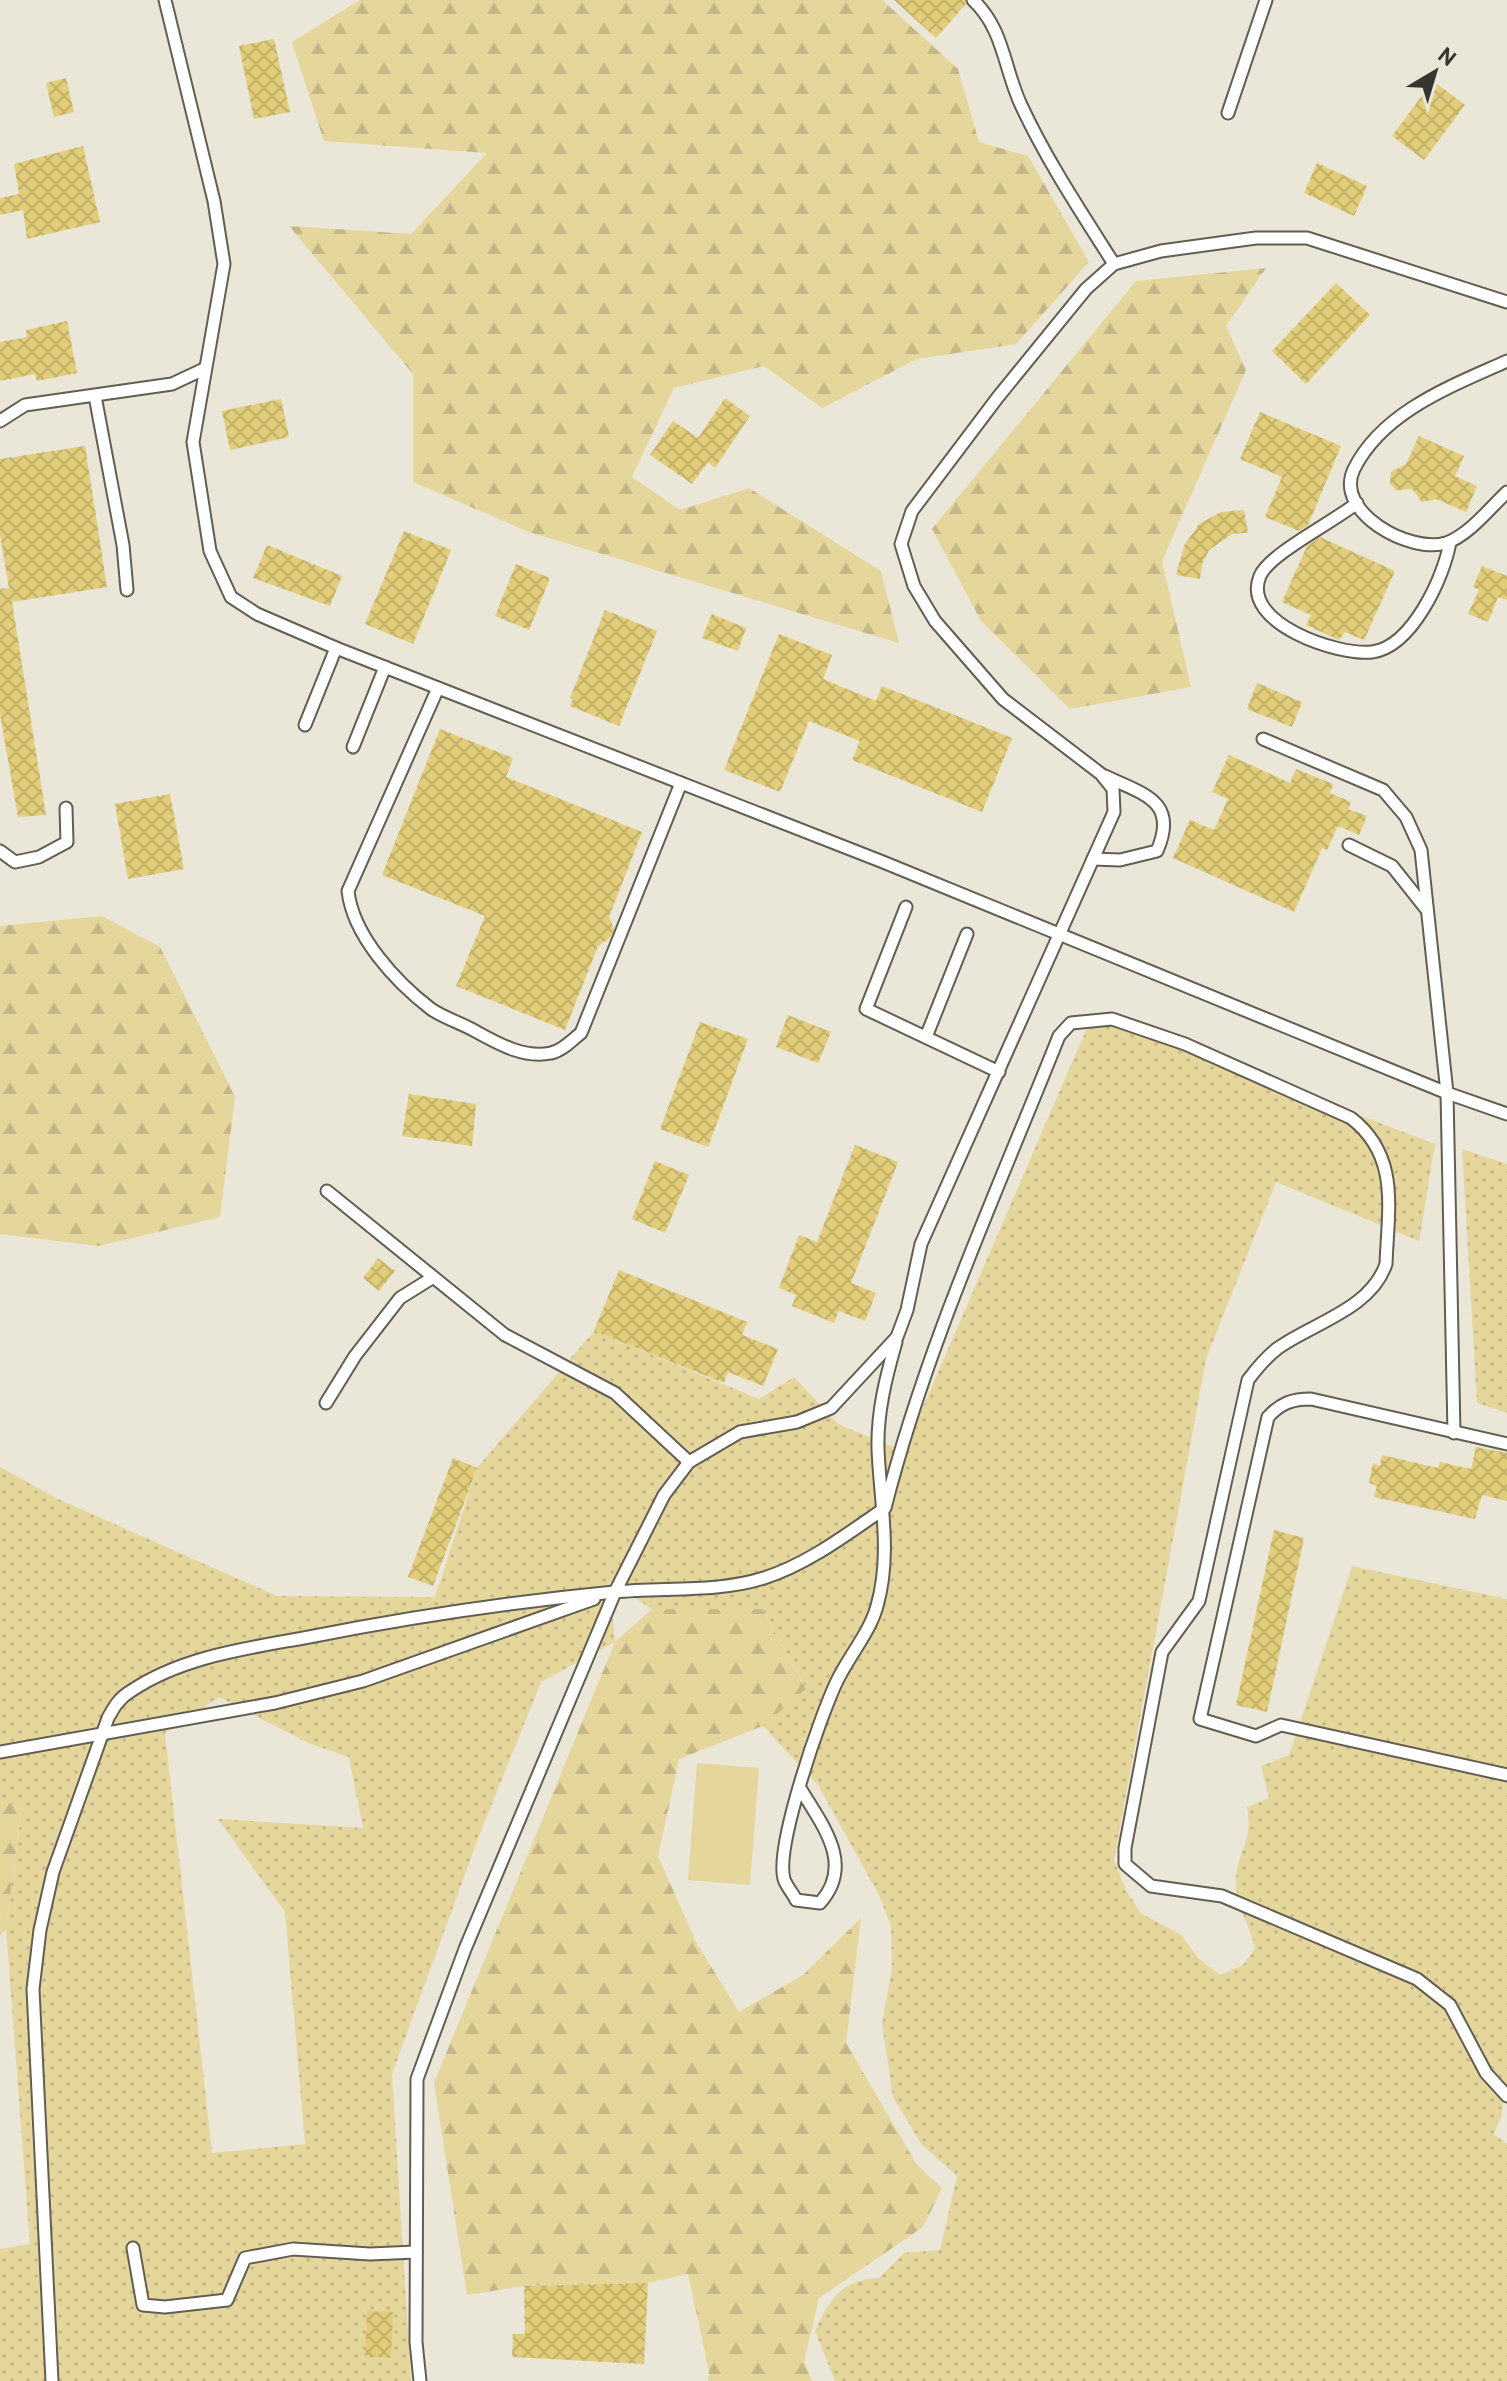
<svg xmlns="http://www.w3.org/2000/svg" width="1507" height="2381" font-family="Overpass,sans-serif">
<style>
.grass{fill:url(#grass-dots);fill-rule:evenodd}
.forest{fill:url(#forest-firs)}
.pitch{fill:#e5d69b}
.building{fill:url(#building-cross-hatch)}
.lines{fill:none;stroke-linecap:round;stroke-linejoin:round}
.lane-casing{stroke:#615e52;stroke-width:15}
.lane{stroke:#fff;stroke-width:11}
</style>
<defs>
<pattern id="grass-dots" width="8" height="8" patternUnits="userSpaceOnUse" patternTransform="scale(2)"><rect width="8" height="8" fill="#e5d69b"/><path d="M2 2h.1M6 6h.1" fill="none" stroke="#c5b886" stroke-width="1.8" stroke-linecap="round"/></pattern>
<pattern id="forest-firs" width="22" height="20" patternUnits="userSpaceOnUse" patternTransform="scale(2)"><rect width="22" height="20" fill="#e5d69b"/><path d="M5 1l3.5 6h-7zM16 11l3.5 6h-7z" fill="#c5b886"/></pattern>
<pattern id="building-cross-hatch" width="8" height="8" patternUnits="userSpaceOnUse" patternTransform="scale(2)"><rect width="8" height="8" fill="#e2cd79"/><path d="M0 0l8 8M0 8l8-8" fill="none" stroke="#c2b169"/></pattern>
</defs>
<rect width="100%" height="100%" fill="#eae7d8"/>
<g class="grass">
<path d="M1093 1014 1435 1144 1419 1241 1276 1182 1206 1359 1114 1860 1126 1890 1141 1913 1181 1935 1198 1958 1220 1975 1243 1965 1255 1949C1251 1925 1235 1907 1236 1882 1236 1852 1254 1843 1247 1807L1269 1798 1261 1766 1289 1755 1352 1566 1507 1599V2092L1504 2091 1502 2115 1494 2134 1507 2144V2381H835L815 2331C830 2298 841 2280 879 2278L904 2253 940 2250 957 2176 922 2145 893 2097 882 2023 892 1969 891 1926 879 1895 818 1785 763 1726 806 1688 762 1609H652L609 1581 615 1642 541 1682 479 1836 392 2074 411 2381H0V2249L30 2244 6 1929 22 1807 0 1801V1467L56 1498 277 1596 435 1597 477 1468 594 1331 759 1399 794 1377 838 1424 904 1451ZM219 1697 308 1743 349 1757 363 1828 218 1819 285 1912 305 2144 212 2153 165 1733Z"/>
<polygon points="1462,1149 1507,1164 1507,1413 1477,1403"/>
</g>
<g class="forest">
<polygon points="360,0 882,0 958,69 979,142 1028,156 1089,262 1016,344 917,359 822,408 764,366 674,388 632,477 680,510 749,488 881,571 899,643 529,532 413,482 413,374 289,226 411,234 487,153 324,141 292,42"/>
<polygon points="1266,268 1226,326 1246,370 1162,561 1191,687 1070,709 981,621 932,529 1136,281"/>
<polygon points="102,916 160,947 235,1097 220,1217 99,1246 0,1234 0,926"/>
<polygon points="652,1609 762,1609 806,1689 763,1726 679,1759 658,1856 696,1942 739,2012 803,1975 861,1918 846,2043 917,2165 942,2188 923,2227 819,2298 804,2362 812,2381 708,2381 709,2371 688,2274 648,2283 524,2286 467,2295 434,2083 615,1642"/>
<polygon points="0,1801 22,1806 6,1929 0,1936"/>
</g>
<polygon class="pitch" points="697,1763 759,1768 750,1885 688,1880"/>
<g class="building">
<polygon points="894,0 965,0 966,4 936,38"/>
<polygon points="274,39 290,112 254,119 239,46"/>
<polygon points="66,78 74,112 54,117 46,83"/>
<polygon points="1433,81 1465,105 1424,160 1392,136"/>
<polygon points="83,146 100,222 27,239 23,210 0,215 0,198 19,194 14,164"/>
<polygon points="1317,163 1367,186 1354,216 1304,193"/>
<polygon points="1336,283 1370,315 1306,384 1272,351"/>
<polygon points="67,321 77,373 37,381 35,374 0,381 0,342 27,337 26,330"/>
<polygon points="725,398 750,416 715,468 708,462 692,484 650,455 673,421 698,438"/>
<polygon points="281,399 289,437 230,450 222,411"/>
<polygon points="1260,412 1341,446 1308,525 1299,531 1265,517 1282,477 1240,459"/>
<polygon points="1419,436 1464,456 1455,476 1477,486 1466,512 1436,499 1422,502 1412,489 1396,490 1390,484 1391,472 1406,464"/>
<polygon points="85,446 107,587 12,602 46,815 18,817 0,714 0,589 9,588 0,535 0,459"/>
<polygon points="1244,510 1248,533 1232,534 1209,550 1202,564 1200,579 1176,575 1184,546 1199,524 1221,512"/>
<polygon points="404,531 451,550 413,644 365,624"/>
<polygon points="1320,537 1395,571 1364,640 1345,632 1339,640 1306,625 1311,615 1282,602 1307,546"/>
<polygon points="267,545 342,576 330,606 253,578"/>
<polygon points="516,564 550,578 529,630 495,616"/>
<polygon points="1482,566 1507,576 1507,600 1498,597 1488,622 1468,614 1479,590 1473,587"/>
<polygon points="605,610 657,631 619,726 570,706 573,699 570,698"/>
<polygon points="712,614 746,628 738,651 702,638"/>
<polygon points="779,634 832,655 823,679 876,701 882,686 1012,738 982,812 852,760 860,741 809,721 780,792 724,770"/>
<polygon points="1257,683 1302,702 1292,727 1247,709"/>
<polygon points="440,729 513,758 506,777 642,832 609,917 614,929 610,938 598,946 565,1030 456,986 485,916 382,875"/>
<polygon points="1229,755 1290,783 1296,769 1333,784 1330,793 1351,802 1348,809 1367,816 1359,835 1338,826 1327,850 1322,848 1294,912 1173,858 1190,820 1214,830 1228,799 1212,792"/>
<polygon points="170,794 184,869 128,879 115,804"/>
<polygon points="788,1015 831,1032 818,1063 776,1047"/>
<polygon points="700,1022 748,1039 708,1147 660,1129"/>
<polygon points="409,1094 476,1104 472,1146 402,1136"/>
<polygon points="855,1145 898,1162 851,1283 876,1293 865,1321 839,1311 834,1323 792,1306 796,1295 779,1288 799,1235 817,1242"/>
<polygon points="655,1161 689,1175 665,1233 632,1219"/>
<polygon points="378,1258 395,1271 379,1291 363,1278"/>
<polygon points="619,1270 747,1322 742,1335 778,1349 763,1386 728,1372 724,1383 594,1331"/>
<polygon points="1476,1447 1507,1453 1507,1501 1482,1495 1475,1519 1374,1497 1377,1486 1369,1483 1373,1463 1380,1466 1382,1455 1438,1468 1440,1462 1471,1469"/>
<polygon points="453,1458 477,1468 433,1586 408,1577"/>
<polygon points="1274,1530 1304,1538 1267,1712 1236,1705"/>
<polygon points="648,2283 644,2364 512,2357 513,2334 525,2334 524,2286"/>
<polygon points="367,2311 393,2312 391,2358 365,2356"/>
</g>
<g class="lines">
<defs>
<g id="lane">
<polyline points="165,0 214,201 224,264 193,442 210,551 231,597 257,614 336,648 883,862 1447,1093 1507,1114"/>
<path d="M973 0C1004 29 1004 69 1021 105 1047 161 1081 212 1114 264"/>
<polyline points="1228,113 1266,0"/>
<path d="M1507 361C1452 386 1383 411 1354 469 1333 512 1410 554 1446 543 1469 535 1490 508 1507 492"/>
<polyline points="95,396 123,545 127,590"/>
<polyline points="0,421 25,405 172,384 204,369"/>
<path d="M1357 503C1335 521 1269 554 1260 576 1240 623 1338 656 1372 652 1412 647 1444 577 1450 542"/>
<path d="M438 688 348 891C353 936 396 982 431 1009 444 1018 461 1023 475 1031 497 1043 524 1059 551 1053 562 1051 572 1040 581 1033L681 783"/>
<polyline points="305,725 336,648"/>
<polyline points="1263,739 1383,790 1406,817 1421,850 1447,1093 1454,1433"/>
<polyline points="353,747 385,667"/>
<polyline points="1349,845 1392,866 1427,910"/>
<polyline points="0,851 15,862 39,857 67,842 66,808"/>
<path d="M1093 859 1120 860 1157 851C1179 801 1143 794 1105 776"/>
<polyline points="906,907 866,1009 999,1072"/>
<polyline points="926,1037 967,934"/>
<polyline points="327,1191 505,1335 615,1393 689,1462"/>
<polyline points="326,1403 355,1356 400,1298 432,1278"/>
<path d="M1507 1444 1311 1399C1292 1399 1281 1403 1268 1417L1200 1719 1256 1736 1281 1725 1507 1775"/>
<polyline points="0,1752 275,1703 363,1681 594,1599"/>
<path d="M800 1788C822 1825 855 1864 820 1903L796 1900C793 1893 786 1886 784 1879 775 1846 821 1714 837 1681 849 1656 870 1632 877 1606 892 1553 880 1502 878 1449 877 1412 886 1377 896 1342"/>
<polyline points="133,2248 143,2305 165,2307 227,2300 245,2258 293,2249 370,2254 416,2252"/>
<path d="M52 2381 33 1989 40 1930 53 1872 108 1718C114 1707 119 1698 131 1691 183 1656 249 1648 309 1637 410 1617 511 1602 614 1592 664 1587 717 1593 764 1578 808 1564 847 1534 885 1508 926 1346 997 1192 1059 1036L1071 1023 1112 1019 1185 1044 1351 1118C1400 1156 1388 1208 1386 1264 1371 1309 1313 1323 1278 1348 1266 1357 1257 1368 1248 1380L1199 1601 1162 1652 1125 1848V1864L1151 1886 1222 1896 1417 1979 1450 2005 1486 2073 1507 2096"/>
<polyline points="420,2381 416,2342 417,2079 465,1949 615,1592 664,1495 689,1462 740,1432 797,1422 831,1408 897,1337 907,1310 921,1244 1114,812 1113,789 1101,774 1003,699 935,621 914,586 901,544 912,511 998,397 1086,289 1114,264 1161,251 1256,238 1307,238 1507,302"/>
</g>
</defs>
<use href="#lane" class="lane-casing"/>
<use href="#lane" class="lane"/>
</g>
<g transform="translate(1435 72) rotate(38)" stroke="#eae7d8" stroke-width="6" paint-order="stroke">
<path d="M0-6L14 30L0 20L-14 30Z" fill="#373530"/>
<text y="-12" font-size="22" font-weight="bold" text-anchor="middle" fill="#373530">N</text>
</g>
</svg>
